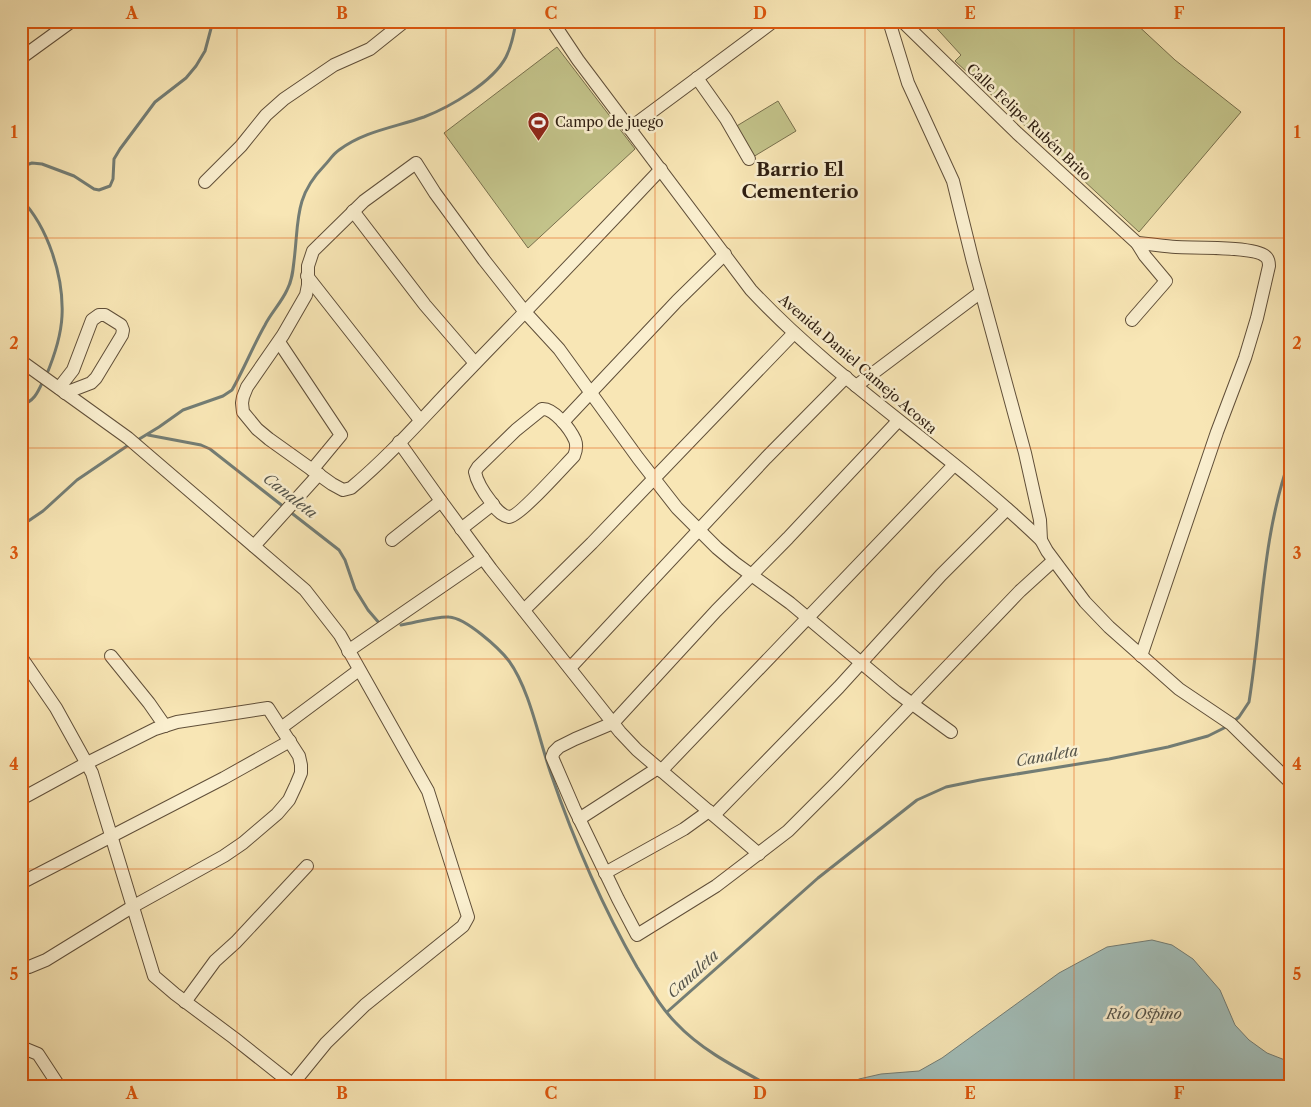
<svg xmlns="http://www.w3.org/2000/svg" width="1311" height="1107" font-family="'Libre Caslon Text',serif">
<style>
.green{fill:#c3c38a;stroke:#78704d}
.water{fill:#a2bdb8;stroke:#737d75}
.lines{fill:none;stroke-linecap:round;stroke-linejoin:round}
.stream{stroke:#737d75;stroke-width:3}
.minor-casing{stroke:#604f39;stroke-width:14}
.minor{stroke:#faefcf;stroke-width:12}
.grid{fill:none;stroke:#df560c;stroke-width:1;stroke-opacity:0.55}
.labels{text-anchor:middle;stroke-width:5;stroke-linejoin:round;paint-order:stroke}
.poi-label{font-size:14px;fill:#2d1d10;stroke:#faefcf;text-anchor:start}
.street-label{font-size:14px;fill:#2d1d10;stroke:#faefcf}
.water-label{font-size:15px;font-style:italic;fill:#56554b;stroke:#faefcf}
.district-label{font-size:19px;font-weight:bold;fill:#2d1d10;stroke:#faefcf}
.neatline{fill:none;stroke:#df560c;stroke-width:2}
.grid-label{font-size:16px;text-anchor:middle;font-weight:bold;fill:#df560c}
</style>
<rect width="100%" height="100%" fill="#f8e6b5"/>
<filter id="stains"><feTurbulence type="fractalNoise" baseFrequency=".004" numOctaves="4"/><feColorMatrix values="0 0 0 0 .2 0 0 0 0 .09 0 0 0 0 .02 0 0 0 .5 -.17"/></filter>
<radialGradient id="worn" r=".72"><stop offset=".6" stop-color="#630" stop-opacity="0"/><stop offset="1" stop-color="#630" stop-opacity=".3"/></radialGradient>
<g class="green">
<polygon points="930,21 1133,21 1175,60 1241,112 1139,232 955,61 961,55"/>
<polygon points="557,47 635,149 528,248 444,133"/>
<polygon points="778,101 796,131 753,157 735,127"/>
</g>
<polygon class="water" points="1152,940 1172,945 1193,959 1220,990 1235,1025 1249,1040 1267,1053 1290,1062 1290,1086 847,1086 859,1079 881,1074 919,1071 942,1058 1059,973 1107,947"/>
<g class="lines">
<g class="stream">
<polyline points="21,171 26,165 32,163 42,164 74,176 94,189 99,190 110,186 113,179 114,159 120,149 155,102 186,78 196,66 205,51 213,21"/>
<path d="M21 199C48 227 64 277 62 316 61 337 54 357 46 376"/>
<path d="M21 405C34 402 38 392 43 381"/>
<polyline points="148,435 201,445 210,449 284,507"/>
<path d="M136 441 159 427 183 410 223 396 232 390C244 369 253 346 265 325 271 313 281 303 287 290 292 281 293 271 294 261 299 221 294 197 324 166 329 161 333 154 339 150 364 131 396 127 424 117 450 107 493 82 506 57 512 45 514 34 516 21"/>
<polyline points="289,511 339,550 345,560 355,589 368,610 380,624"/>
<polyline points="21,526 43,511 77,480 130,444"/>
<path d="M401 625C414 623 437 616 449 617 466 618 499 648 509 661 530 690 539 740 551 774 574 841 602 906 637 967 649 986 660 1007 676 1023 701 1050 737 1068 770 1086"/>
<path d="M1233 722 1239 717 1249 702C1262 621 1262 536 1290 458"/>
<polyline points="667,1012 818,878 917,800 946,787 980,780 1109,759 1168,747 1208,736 1228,726"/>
</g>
<defs>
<g id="minor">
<path d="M552 21 578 60 751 290C839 384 949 451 1041 540"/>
<polyline points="889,21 908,83 953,181 973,262 1025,453 1040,520 1041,540 1047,551 1085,602 1109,627 1179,689 1231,724 1290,782"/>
<polyline points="902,21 1017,133 1137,243 1145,256 1166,281 1132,320"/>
<polyline points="21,58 72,21"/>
<polyline points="697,78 726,119 749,159"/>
<polyline points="630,128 774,21"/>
<path d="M661 169C596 238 530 307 464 375 427 413 392 454 351 488L343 490 332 484 269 439 257 429 243 412 242 403 243 397 247 387 283 335 306 295 308 285V266L313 251 364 201 416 163 435 193 484 260 525 312 559 349 638 458 677 508 717 548 735 563 790 603 896 692 951 732"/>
<polyline points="205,182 241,146 266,115 284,99 334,65 370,49 405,21"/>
<polyline points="353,211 425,305 475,363"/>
<path d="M1137 243C1150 244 1163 246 1176 247 1193 248 1254 246 1265 256 1268 258 1269 262 1269 266L1257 318 1245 358 1217 432 1141 656"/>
<polyline points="307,276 420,420"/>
<polyline points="279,342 341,435 312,470"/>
<polyline points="21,361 128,438 305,590 340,635 428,791 468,917 463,926 365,1005 326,1043 291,1086"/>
<polyline points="856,386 981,292"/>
<polyline points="59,388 73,370 92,320 99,315 105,315 121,325 123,330 122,335 96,378 91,383 65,393"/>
<path d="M542 409C554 408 570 429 575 440 577 445 576 451 574 456 565 465 519 517 509 517 502 516 495 508 491 502 484 493 477 483 475 472L478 467 516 430Z"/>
<polyline points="898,421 788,538 716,611 613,723 575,739 559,747 554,752 552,757 555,764 574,808 618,899 637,935 716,886 788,831 837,782 1020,591 1053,561"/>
<polyline points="563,422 677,301 725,254"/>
<polyline points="399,442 441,501 491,569 620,732 637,750 759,854"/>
<polyline points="461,529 493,504"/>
<polyline points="392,540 441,501"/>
<polyline points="254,546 319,474"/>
<polyline points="524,610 592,543 794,333"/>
<polyline points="348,651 483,558"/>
<polyline points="111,656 149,703 165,726"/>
<polyline points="21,657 56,708 92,773 154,976 175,994 234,1038 292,1084"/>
<polyline points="570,668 766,458 846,377"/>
<polyline points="281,728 359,670"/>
<polyline points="661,771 954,465"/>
<polyline points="21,799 87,763 155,729 177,722 268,708 299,756 301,765 301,773 296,785 289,800 277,814 243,843 224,856 132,907 46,960 29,967 21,967"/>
<polyline points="714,815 839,687 941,575 1007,509"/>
<polyline points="579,819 658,768"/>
<polyline points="605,873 684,829 709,811"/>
<polyline points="21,883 224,778 290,741"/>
<polyline points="185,1002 215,961 236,942 307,866"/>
<polyline points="21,1047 38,1054 59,1086"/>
</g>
</defs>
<use href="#minor" class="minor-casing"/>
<use href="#minor" class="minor"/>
</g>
<path class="grid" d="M237 21V1086M446 21V1086M655 21V1086M865 21V1086M1074 21V1086M21 238H1290M21 448H1290M21 659H1290M21 869H1290"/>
<defs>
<symbol id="stadium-pin" viewBox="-11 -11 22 30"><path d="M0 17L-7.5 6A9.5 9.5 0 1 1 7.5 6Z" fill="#8f2418" stroke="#faefcf"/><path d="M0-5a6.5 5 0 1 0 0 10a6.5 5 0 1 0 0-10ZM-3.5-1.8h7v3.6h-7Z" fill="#fff"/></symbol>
</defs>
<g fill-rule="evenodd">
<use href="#stadium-pin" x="526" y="110" width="25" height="34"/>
</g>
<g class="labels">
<g class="poi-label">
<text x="555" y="127">Campo de juego</text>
</g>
<g class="street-label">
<text transform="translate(1029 122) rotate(43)" y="5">Calle Felipe Rubén Brito</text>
<text transform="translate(858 364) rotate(41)" y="5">Avenida Daniel Camejo Acosta</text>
</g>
<g class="water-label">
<text transform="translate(290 496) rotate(38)" y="5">Canaleta</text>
<text transform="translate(1047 756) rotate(-10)" y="5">Canaleta</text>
<text transform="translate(693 974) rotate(-42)" y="5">Canaleta</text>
<text x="1144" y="1019">Río Ospino</text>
</g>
<g class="district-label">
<text x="800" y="176">Barrio El<tspan x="800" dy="22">Cementerio</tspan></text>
</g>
</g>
<rect width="1311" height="1107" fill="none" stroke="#f8e6b5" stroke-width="55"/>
<rect x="28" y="28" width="1256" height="1052" class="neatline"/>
<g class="grid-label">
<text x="132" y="19">A</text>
<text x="342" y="19">B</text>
<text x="551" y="19">C</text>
<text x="760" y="19">D</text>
<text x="970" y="19">E</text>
<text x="1179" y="19">F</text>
<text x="14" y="138">1</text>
<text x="1297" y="138">1</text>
<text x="14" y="349">2</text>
<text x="1297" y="349">2</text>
<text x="14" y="559">3</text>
<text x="1297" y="559">3</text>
<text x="14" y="770">4</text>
<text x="1297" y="770">4</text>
<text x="14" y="980">5</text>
<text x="1297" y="980">5</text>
<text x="132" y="1099">A</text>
<text x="342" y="1099">B</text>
<text x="551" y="1099">C</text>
<text x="760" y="1099">D</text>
<text x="970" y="1099">E</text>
<text x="1179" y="1099">F</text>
</g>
<rect width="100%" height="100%" filter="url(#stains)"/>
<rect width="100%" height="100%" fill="url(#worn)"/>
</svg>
